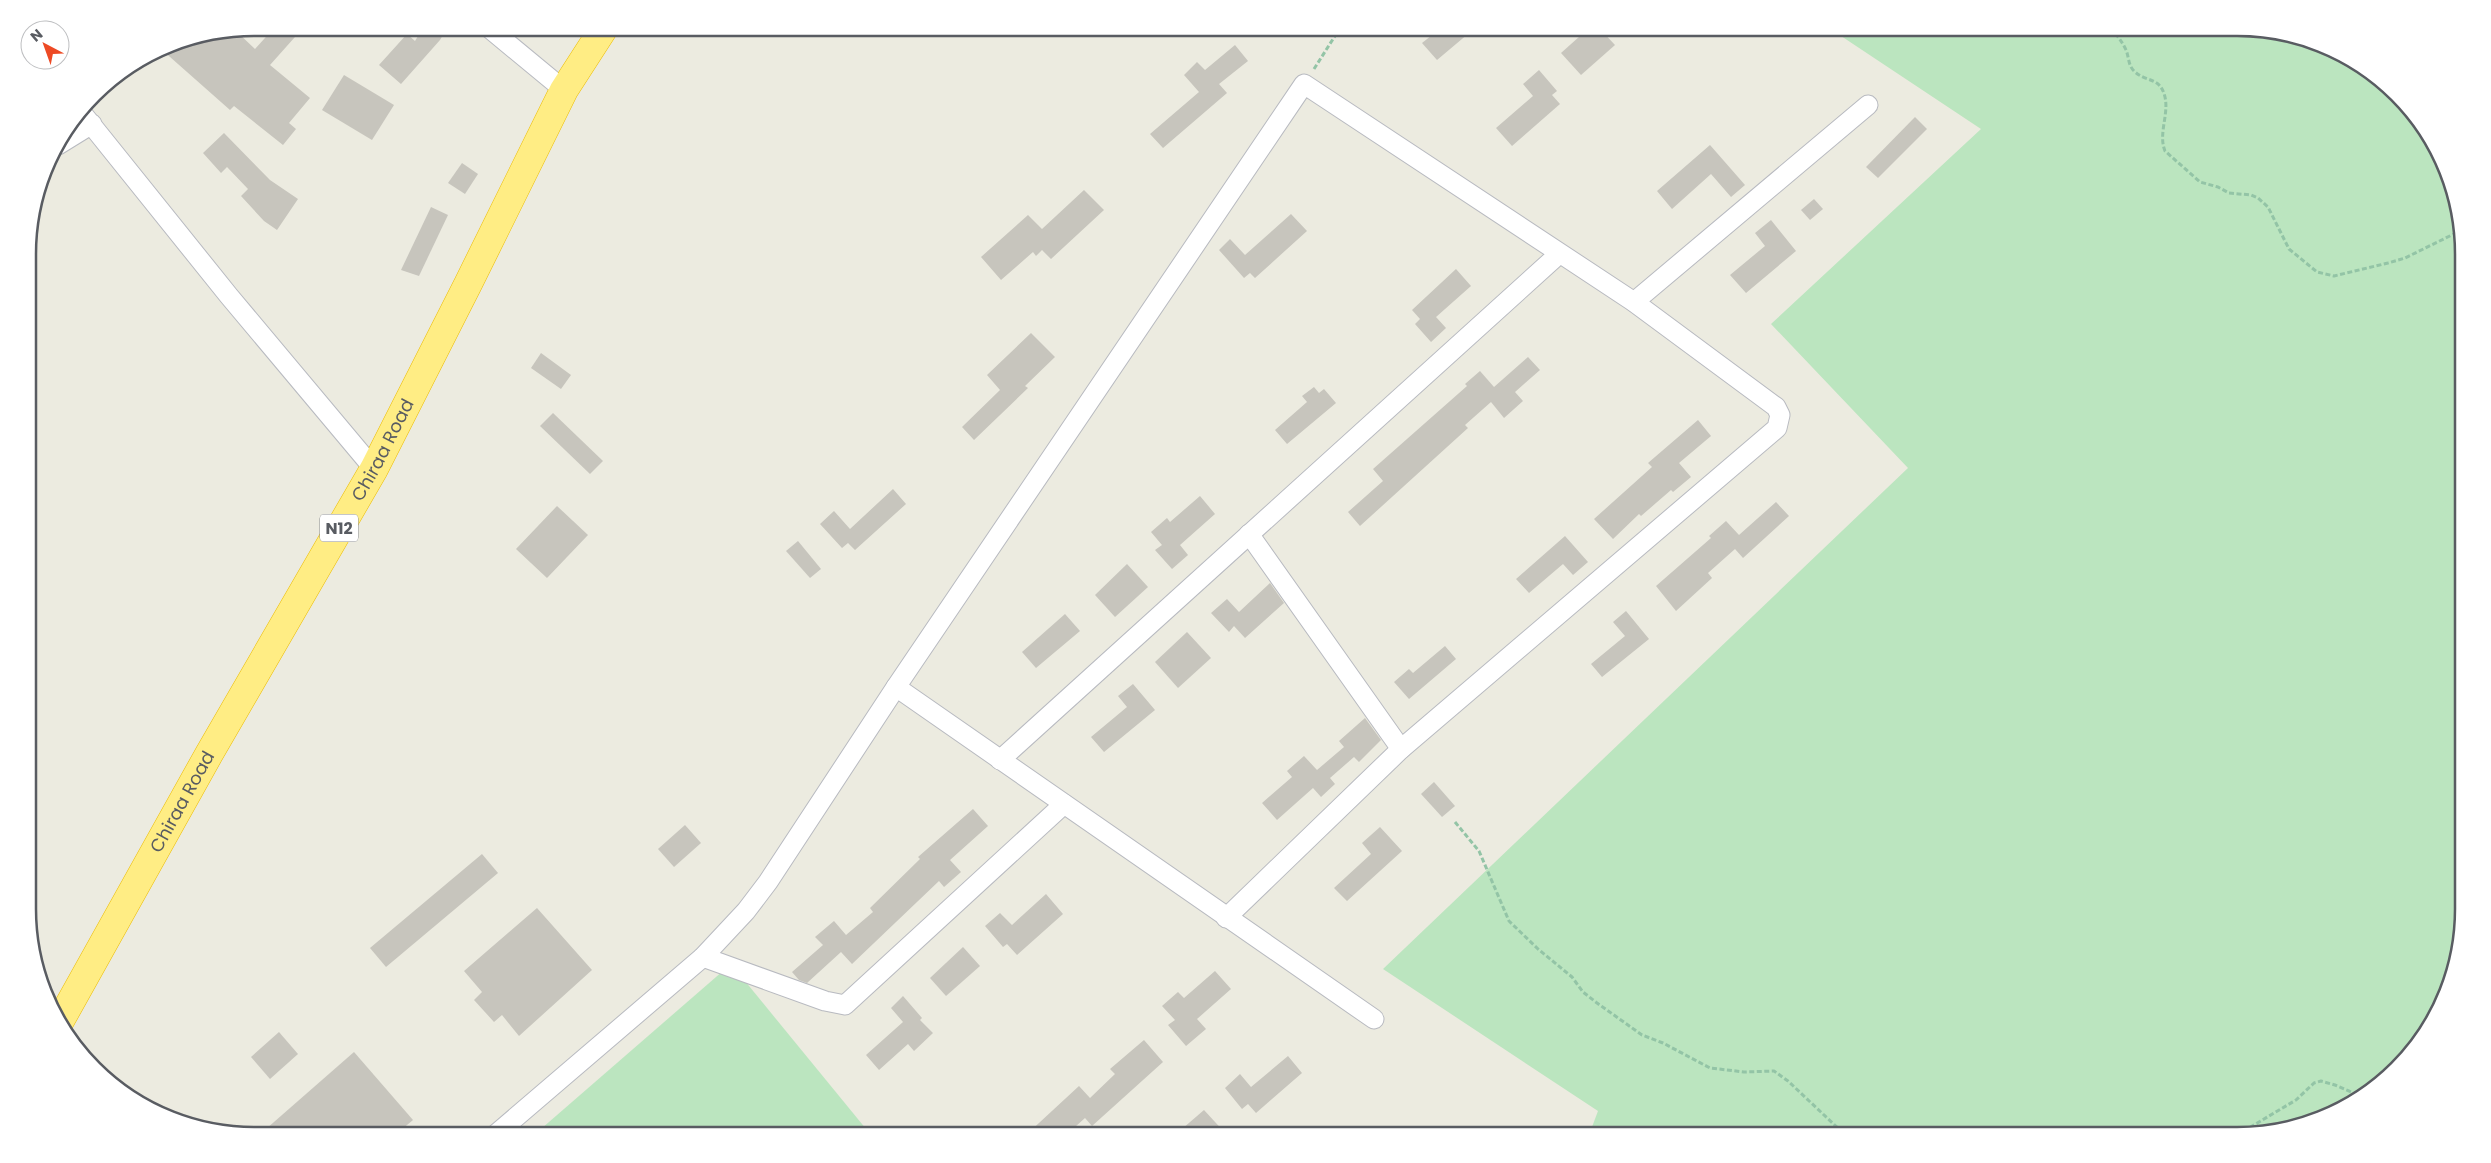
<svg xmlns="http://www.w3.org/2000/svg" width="2491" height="1163" font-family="Poppins,sans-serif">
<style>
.green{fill:#bbe5bf}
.building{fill:#c7c5bd}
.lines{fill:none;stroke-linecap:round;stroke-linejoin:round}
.street-casing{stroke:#b8bac0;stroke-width:21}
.highway-casing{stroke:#ecbc00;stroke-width:29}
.path{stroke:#93c4a6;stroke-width:3;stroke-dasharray:5 2.5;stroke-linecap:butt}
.street{stroke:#fff;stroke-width:19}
.highway{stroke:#ffed84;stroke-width:28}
.labels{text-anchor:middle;stroke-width:5;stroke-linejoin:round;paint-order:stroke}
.shield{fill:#fff;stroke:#8b8d91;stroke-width:1}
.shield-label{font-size:16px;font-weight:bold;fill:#595c62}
.street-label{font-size:18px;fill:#595c62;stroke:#fff}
.rim{fill:none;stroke:#595c62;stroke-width:2.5}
</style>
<rect width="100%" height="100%" fill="#ecebe0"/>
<g class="green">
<polygon points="1829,28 2237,28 2324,45 2375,75 2417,116 2446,168 2462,225 2463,909 2446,996 2407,1058 2363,1097 2309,1124 2251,1135 1589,1135 1598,1111 1383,969 1908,468 1771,324 1981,129"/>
<polygon points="731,964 871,1135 534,1135"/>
</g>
<g class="building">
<polygon points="274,28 303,28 270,65 310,98 289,123 296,129 283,145 234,106 230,110 161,49 168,45 236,31 255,49"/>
<polygon points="423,28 447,28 440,40 401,84 379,65 407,34 415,41"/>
<polygon points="1441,28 1475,28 1437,60 1422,43"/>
<polygon points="1589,28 1599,28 1615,45 1581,75 1561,53"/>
<polygon points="1235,45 1248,61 1219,84 1227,93 1163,148 1150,134 1199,92 1184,75 1197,62 1205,70"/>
<polygon points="1539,70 1557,91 1552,95 1560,104 1512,146 1496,128 1533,96 1523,84"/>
<polygon points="344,75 394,105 372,140 322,110"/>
<polygon points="1915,117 1927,129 1878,178 1866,167"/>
<polygon points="224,133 270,180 298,199 277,230 264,221 241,196 248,189 227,167 221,173 203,153"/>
<polygon points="1710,145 1745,185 1731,197 1711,174 1672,209 1657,191"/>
<polygon points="462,163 478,174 465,194 448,183"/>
<polygon points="1084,190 1104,210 1051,259 1042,250 1036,256 1033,252 1001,280 981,257 1028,215 1042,229"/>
<polygon points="1814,199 1823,209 1810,220 1801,210"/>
<polygon points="431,207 448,215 419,276 401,270"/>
<polygon points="1291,214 1307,231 1255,278 1250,273 1244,278 1219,250 1230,239 1245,255"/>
<polygon points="1771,220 1796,251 1746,293 1730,275 1765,246 1755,233"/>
<polygon points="1456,269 1471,286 1436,317 1446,328 1431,342 1415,324 1420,319 1412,310"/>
<polygon points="1031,333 1055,357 1025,386 1028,388 974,440 962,427 1000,390 987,375"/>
<polygon points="541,353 571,375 561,389 531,368"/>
<polygon points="1528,357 1540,370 1515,392 1523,401 1504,418 1491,402 1465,425 1468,428 1360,526 1348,512 1383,481 1373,469 1467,386 1465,384 1480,371 1494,387"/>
<polygon points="1314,387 1319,393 1324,389 1336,403 1287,444 1275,430 1307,402 1302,396"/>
<polygon points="553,413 603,461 590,474 540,426"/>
<polygon points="1698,420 1711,436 1679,463 1691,477 1673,492 1671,490 1641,516 1639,514 1613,539 1594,519 1652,467 1648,463"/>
<polygon points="893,489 906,504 855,550 848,543 842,548 820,524 834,511 850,529"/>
<polygon points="1200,496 1215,514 1180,545 1188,555 1172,569 1155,550 1162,545 1151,532 1167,518 1170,522"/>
<polygon points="1776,502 1789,516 1743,558 1735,549 1708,573 1712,578 1676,611 1656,586 1711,538 1709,536 1726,521 1739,535"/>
<polygon points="557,506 588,535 547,578 516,549"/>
<polygon points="1565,536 1588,562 1573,575 1563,564 1529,593 1516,579"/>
<polygon points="798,541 821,569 810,578 786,551"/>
<polygon points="1127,564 1148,587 1115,617 1095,595"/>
<polygon points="1270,583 1284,603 1245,638 1234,626 1229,632 1211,613 1227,599 1239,612"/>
<polygon points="1626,611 1649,639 1602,677 1591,664 1625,636 1613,622"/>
<polygon points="1065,614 1080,631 1036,668 1022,652"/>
<polygon points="1187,632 1211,658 1178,688 1155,662"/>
<polygon points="1445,646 1456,659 1409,699 1394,682 1409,669 1413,673"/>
<polygon points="1133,684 1155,710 1104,752 1091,737 1127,707 1118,696"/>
<polygon points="1365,718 1381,740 1359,762 1354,757 1330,778 1335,784 1321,797 1313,788 1277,820 1262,803 1292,777 1287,771 1304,756 1317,770 1344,747 1339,741"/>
<polygon points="1434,782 1455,806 1442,817 1421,794"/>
<polygon points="973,809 988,826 950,860 961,872 944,887 939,881 852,964 841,952 807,983 799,980 792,972 823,945 815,937 834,921 846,935 873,912 870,908 920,859 918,857"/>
<polygon points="685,825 701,843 674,867 658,849"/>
<polygon points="1380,827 1402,851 1347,901 1334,888 1371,854 1362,843"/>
<polygon points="482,854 498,873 386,967 370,948"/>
<polygon points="1046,894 1063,914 1017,955 1007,944 1003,947 985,926 1000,913 1012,925"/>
<polygon points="537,908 592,970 519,1036 502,1015 494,1022 474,1000 482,992 464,971"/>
<polygon points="963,947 980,966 946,996 930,978"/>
<polygon points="1215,971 1231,989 1197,1019 1206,1029 1186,1046 1168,1025 1175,1020 1162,1006 1178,992 1184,998"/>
<polygon points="903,996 922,1018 920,1020 933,1033 914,1051 908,1044 879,1070 866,1055 903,1022 891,1008"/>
<polygon points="279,1032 298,1054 270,1079 251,1057"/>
<polygon points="1144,1040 1163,1062 1092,1126 1085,1118 1066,1135 1026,1135 1079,1086 1090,1098 1115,1074 1110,1069"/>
<polygon points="354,1052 413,1120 395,1135 258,1136"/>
<polygon points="1288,1056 1302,1073 1256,1113 1248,1104 1242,1109 1225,1088 1240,1074 1251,1087"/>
<polygon points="1204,1110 1227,1135 1175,1135"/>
</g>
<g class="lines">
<defs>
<g id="street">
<polyline points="489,28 564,90"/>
<polyline points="82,113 229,296 374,469"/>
<polyline points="58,145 92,124"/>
<polyline points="1634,302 1868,105"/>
<polyline points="1249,534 1401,749"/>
<polyline points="896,687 1374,1019"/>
<polyline points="1000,760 1559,254"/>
<polyline points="703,957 825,1001 845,1005 1064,804"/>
<polyline points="495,1135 703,957 746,911 768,882 896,687 1304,84 1634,302 1776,407 1780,415 1777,428 1401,749 1226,918"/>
</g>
<g id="highway">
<path id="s1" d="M60 1021 209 754 374 469 468 284 564 90 604 28"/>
</g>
</defs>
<use href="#street" class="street-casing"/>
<use href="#highway" class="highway-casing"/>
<g class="path">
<path d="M2110 28C2116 34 2122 41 2126 50 2129 57 2128 65 2134 71 2146 83 2160 76 2165 97 2169 115 2158 134 2165 151L2200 182 2218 187 2229 193 2251 195 2258 198 2268 207 2289 249 2317 272 2334 276 2388 263 2405 258 2462 230"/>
<polyline points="1314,69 1340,28"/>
<polyline points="1455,822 1479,851 1509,921 1538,949 1572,977 1583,992 1597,1003 1642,1035 1663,1043 1710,1068 1744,1072 1774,1071 1788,1081 1841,1131 1851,1135"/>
<polyline points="2237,1135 2296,1100 2314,1083 2321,1081 2335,1085 2363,1097"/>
</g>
<use href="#street" class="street"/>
<use href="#highway" class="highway"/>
</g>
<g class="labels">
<rect class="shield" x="320" y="514.5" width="38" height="27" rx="4"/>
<g class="shield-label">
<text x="339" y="534">N12</text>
</g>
<g class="street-label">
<text dy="6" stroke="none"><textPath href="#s1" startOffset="656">Chiraa Road</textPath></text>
<text dy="6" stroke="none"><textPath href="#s1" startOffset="251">Chiraa Road</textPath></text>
</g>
</g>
<path d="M0 0H2491V1163H0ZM254 36H2237A218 218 0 0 1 2455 254V909A218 218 0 0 1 2237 1127H254A218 218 0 0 1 36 909V254A218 218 0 0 1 254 36Z" fill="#fff" fill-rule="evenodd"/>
<path class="rim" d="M254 36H2237A218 218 0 0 1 2455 254V909A218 218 0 0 1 2237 1127H254A218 218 0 0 1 36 909V254A218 218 0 0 1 254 36Z"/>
<g transform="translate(45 45) rotate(319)"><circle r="24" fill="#ffffff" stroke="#bdbec0"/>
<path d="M0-4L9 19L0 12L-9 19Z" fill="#ed4a25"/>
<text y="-8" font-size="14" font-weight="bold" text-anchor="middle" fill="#595c62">N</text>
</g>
</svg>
